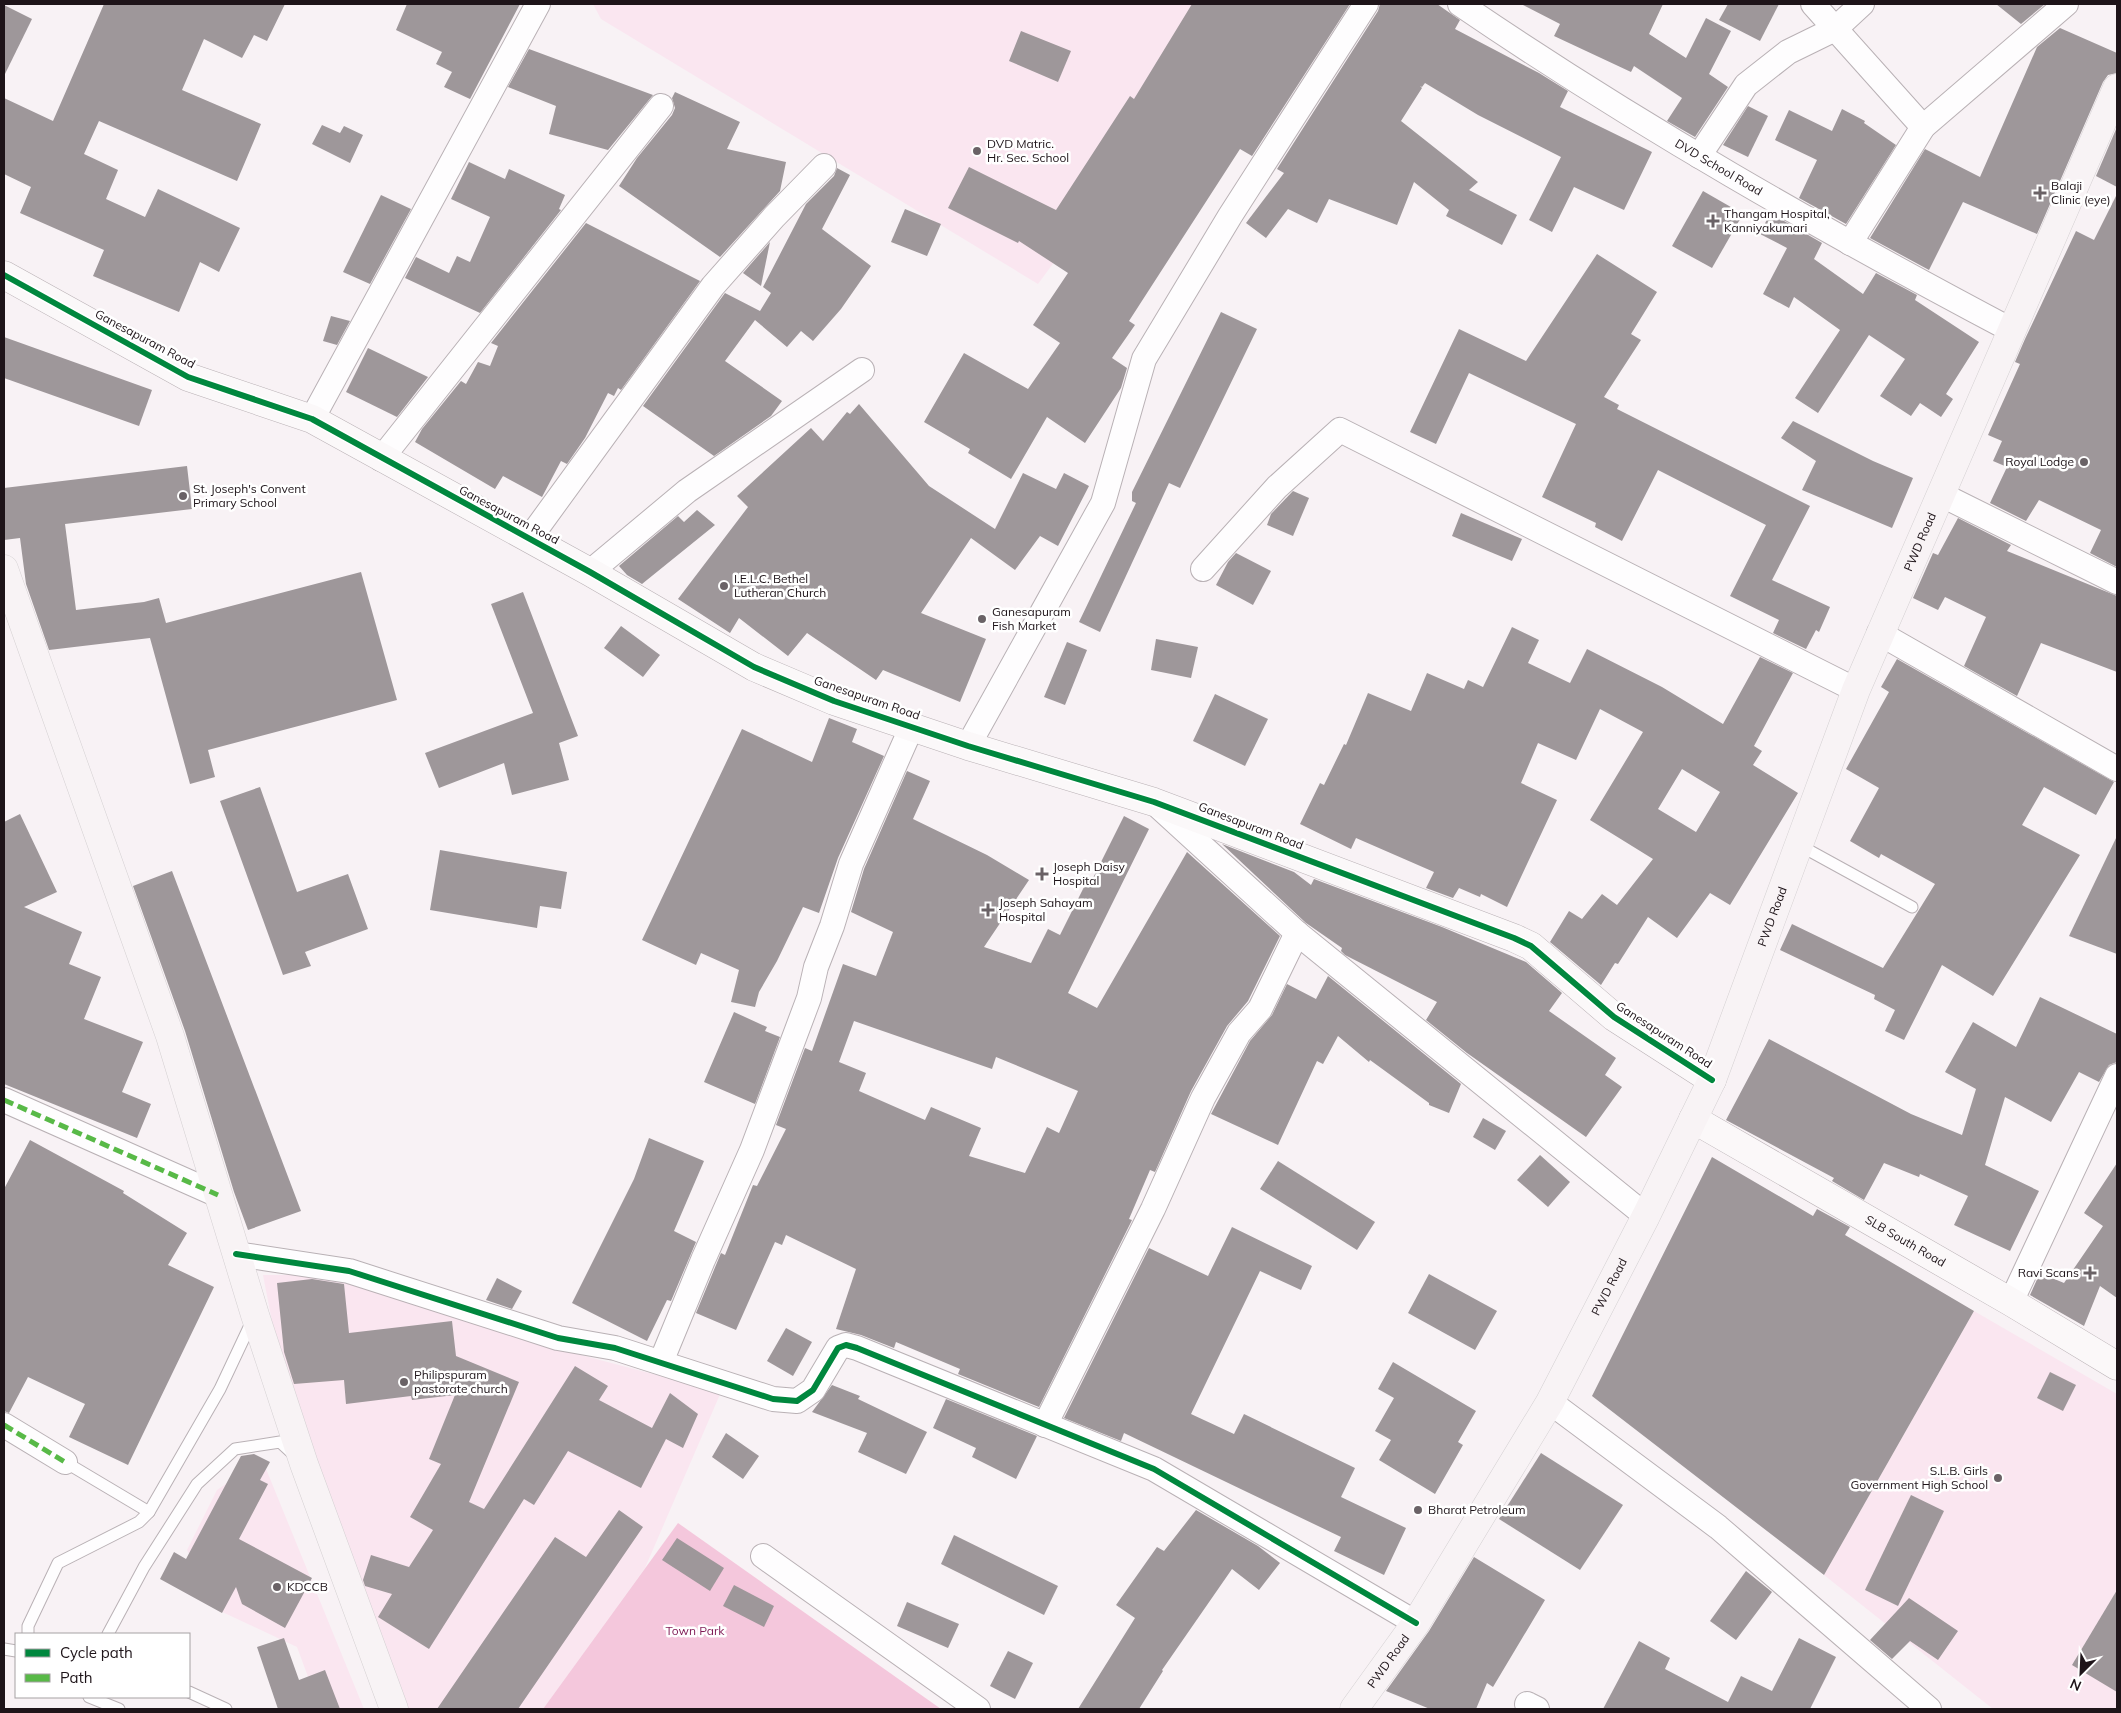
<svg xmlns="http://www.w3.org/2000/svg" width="2121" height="1713" font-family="Mulish,sans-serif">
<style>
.built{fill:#fae6f0}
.green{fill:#f4c7dc}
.building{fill:#9e979a;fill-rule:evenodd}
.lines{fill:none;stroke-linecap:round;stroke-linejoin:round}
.lane-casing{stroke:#b9b1b5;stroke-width:13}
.street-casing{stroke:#b9b1b5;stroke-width:26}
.secondary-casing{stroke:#b9b1b5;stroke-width:29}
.primary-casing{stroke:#d4d0d2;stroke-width:29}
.lane{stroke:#fefdfe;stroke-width:11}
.street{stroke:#fefdfe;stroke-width:24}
.secondary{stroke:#fbf8f9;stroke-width:28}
.primary{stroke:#f8f3f5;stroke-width:28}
.quiet{stroke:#58b947;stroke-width:5;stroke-dasharray:10 5;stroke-linecap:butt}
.cycleway-casing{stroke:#fff;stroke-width:9}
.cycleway{stroke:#00873e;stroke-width:6}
.poi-dot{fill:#6a6266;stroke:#fff;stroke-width:2}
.labels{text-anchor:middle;stroke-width:5;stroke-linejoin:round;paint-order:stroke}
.poi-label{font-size:12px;fill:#1e1419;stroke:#fff;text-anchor:start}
.street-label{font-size:12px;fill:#1e1419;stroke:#fff}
.park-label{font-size:12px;fill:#7f1b55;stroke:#fff}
</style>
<rect width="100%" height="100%" fill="#f8f2f5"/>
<g class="built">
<polygon points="593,4 1244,4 1038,284 601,19"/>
<polygon points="263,1275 347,1275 528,1341 721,1392 645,1568 543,1709 405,1709 287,1399"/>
<polygon points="1974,1311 2117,1394 2117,1709 1993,1709 1824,1575"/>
<polygon points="262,1459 364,1709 320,1709 297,1647 218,1610 187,1550 217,1490"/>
</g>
<polygon class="green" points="678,1523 941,1709 543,1709"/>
<g class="building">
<polygon points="104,4 285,4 267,41 254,35 242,58 204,39 182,90 261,124 237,181 99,121 84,154 118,170 106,199 145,217 158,189 240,228 219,272 200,262 179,312 93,276 104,250 20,213 31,187 4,174 4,98 53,121"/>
<polygon points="407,4 520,4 470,99 444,87 452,72 436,64 442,52 396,30"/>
<polygon points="1192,4 1350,4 1252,156 1240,149 1129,321 1135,325 1112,358 1127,368 1121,388 1085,443 1047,417 1011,479 968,453 970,449 924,422 964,353 1028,389 1060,343 1033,325 1068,273 1019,241 1018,243 948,208 969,167 1056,210 1130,96 1134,99"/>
<polygon points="1380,4 1437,4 1460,20 1455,29 1539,73 1568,91 1560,107 1652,152 1624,210 1574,187 1552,232 1529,220 1561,157 1478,115 1425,83 1422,87 1420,86 1422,88 1401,121 1478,182 1469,190 1517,215 1502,245 1446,216 1449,210 1414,182 1397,225 1329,199 1317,223 1288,209 1266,238 1246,223 1284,173 1277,169 1378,11"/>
<polygon points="1521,4 1663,4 1649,34 1686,58 1706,18 1731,31 1709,74 1728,87 1695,137 1667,121 1682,98 1634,66 1631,72 1554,36 1560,24"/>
<polygon points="1728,4 1779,4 1760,41 1719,20"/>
<polygon points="1996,4 2045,4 2021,24"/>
<polygon points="4,5 32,19 4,76"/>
<polygon points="2060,28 2117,53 2117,73 2108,75 2103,82 2037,234 1963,202 1929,270 1870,238 1925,149 1980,177 2037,47"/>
<polygon points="1021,31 1071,51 1058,82 1009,61"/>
<polygon points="529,49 653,95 608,150 549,134 556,106 508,87"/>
<polygon points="675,92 740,122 727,149 786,162 780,191 720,257 619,186 637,158 672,115 675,108 672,98"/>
<polygon points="1748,106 1768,116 1748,157 1723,145"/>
<polygon points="1842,109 1865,121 1864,123 1896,145 1846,224 1799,198 1817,160 1775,140 1789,110 1832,131"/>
<polygon points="322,125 340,133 344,126 363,135 350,163 312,144"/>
<polygon points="2117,127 2117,187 2096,176"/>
<polygon points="469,162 505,179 509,169 565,195 559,209 561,210 480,313 405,278 416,257 449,273 457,256 470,262 490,217 451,199"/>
<polygon points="837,168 850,175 822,229 871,266 841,309 813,341 801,331 787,347 755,320 725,361 782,401 771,416 714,456 643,406 725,293 760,311 771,293 763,287 806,204 834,176"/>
<polygon points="1703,191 1743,214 1712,268 1672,246"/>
<polygon points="2117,194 2117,567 2090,553 2101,530 2039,500 2026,521 1990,503 2007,467 1993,461 2002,441 1988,435 2020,364 2015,362 2025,339 2076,231 2094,240"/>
<polygon points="381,195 411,209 370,284 343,272"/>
<polygon points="905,209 941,224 927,256 891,242"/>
<polygon points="1770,213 1822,243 1814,259 1863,294 1876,273 1917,295 1915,300 1979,342 1946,394 1953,399 1941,417 1920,403 1911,416 1880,396 1905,359 1869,335 1818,413 1795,398 1840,330 1794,297 1789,308 1763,294 1787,248 1760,234"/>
<polygon points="586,223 700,281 621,390 618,388 614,396 608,393 585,438 567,464 561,461 542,497 503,476 495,489 415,442 422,429 461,381 466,384 478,362 490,366 498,346 491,343"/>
<polygon points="770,242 761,286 743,273"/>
<polygon points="1597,254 1657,292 1631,334 1641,340 1604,397 1619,405 1617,409 1810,506 1772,580 1830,607 1819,632 1816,630 1806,649 1773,633 1779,620 1730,596 1766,525 1658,470 1622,541 1595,527 1596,523 1542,497 1576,424 1469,373 1436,444 1410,432 1459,329 1526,361"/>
<polygon points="1221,312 1257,329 1180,488 1169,483 1100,632 1079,622 1136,503 1132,501 1132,492"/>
<polygon points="331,316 350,321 337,345 323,341"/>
<polygon points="4,337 152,390 139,426 4,378"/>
<polygon points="368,348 428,377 397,417 346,392"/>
<polygon points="859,404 929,486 995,529 1023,473 1056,489 1064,473 1089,486 1058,546 1040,536 1015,570 971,538 921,613 986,639 960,702 883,670 876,680 807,633 788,656 739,618 730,633 678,599 748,507 737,496 811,428 823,441 847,412 850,414"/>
<polygon points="1793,421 1873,461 1913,478 1892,528 1802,490 1816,461 1781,438"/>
<polygon points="187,466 192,509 65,524 76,610 144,602 159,598 166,623 361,572 397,700 208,750 215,777 190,784 150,638 49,650 26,584 20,538 4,540 4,488"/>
<polygon points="1293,491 1309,498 1293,536 1267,525 1271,514"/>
<polygon points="697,510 715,525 642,584 627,575 619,566 678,516 684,522"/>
<polygon points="1461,513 1522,539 1512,561 1452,536"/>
<polygon points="1958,518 2011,545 2007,551 2117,596 2117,672 2041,643 2017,696 1964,666 1986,617 1945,597 1938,610 1913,598 1933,553 1938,555"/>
<polygon points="1236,553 1271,571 1253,605 1216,585 1228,562"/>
<polygon points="523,592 578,736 559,743 569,780 512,795 504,763 439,788 425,753 533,713 491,604"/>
<polygon points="621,626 660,655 643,677 604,648"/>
<path d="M1512 627 1539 640 1528 663 1570 683 1587 649 1662 687 1723 724 1760 657 1793 673 1754 746 1762 751 1753 765 1798 793 1730 905 1710 893 1677 938 1648 917 1618 964 1615 963 1601 985 1550 942 1569 911 1582 919 1602 894 1617 905 1653 859 1590 820 1643 732 1600 709 1576 760 1538 743 1521 783 1557 800 1507 907 1481 894 1480 897 1459 888 1453 898 1426 888 1434 872 1356 838 1351 849 1300 824 1320 783 1324 785 1344 744 1346 745 1368 693 1411 711 1427 673 1464 689 1468 680 1483 687ZM1682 769 1720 792 1696 832 1658 809Z"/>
<polygon points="1156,639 1198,647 1191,678 1151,670"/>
<polygon points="1067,642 1087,650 1065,705 1044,697"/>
<polygon points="1897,659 2114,782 2096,815 2044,787 2022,825 2080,855 1993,996 1942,965 1904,1040 1885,1031 1895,1010 1874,999 1875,995 1780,950 1792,924 1883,968 1935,884 1881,854 1879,858 1850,841 1879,788 1846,769 1889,692 1881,687"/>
<polygon points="1215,694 1268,719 1245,766 1193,741"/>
<polygon points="829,718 857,729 852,742 884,756 838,858 819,913 803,907 777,961 759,992 755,1007 731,1002 739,970 701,953 696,965 642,940 742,729 812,762"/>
<path d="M907 771 930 781 913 819 987 855 1029 880 984 947 1031 963 1048 929 1060 935 1087 881 1091 882 1124 816 1149 829 1068 993 1097 1008 1187 852 1280 936 1248 1001 1227 1026 1191 1091 1155 1172 1150 1170 1129 1219 1132 1220 1039 1407 958 1374 960 1369 896 1342 894 1348 861 1335 836 1329 856 1269 786 1235 782 1245 775 1242 736 1330 696 1313 721 1253 725 1255 753 1185 757 1186 786 1129 776 1125 805 1048 812 1051 843 964 876 976 893 932 851 912 864 869ZM854 1021 992 1069 996 1057 1078 1091 1059 1133 1047 1127 1025 1173 969 1156 981 1128 931 1107 925 1120 859 1091 866 1073 839 1062Z"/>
<polygon points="260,787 297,892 348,874 368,929 305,952 311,966 283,975 220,801"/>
<polygon points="20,814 57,892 24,907 82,932 69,964 101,977 84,1019 143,1042 122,1092 151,1104 137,1138 4,1084 4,822"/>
<polygon points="2117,836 2117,954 2069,936"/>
<polygon points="1222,844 1294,872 1311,885 1314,879 1442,927 1526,962 1562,993 1549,1011 1616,1058 1605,1075 1622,1087 1586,1137 1467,1053 1426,1020 1437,1002 1345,955 1341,951 1342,948 1306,923"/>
<polygon points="440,850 567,872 561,909 540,906 537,928 430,910"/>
<polygon points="172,871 301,1211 248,1230 234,1192 185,1031 133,886"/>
<polygon points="1328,976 1461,1084 1449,1113 1429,1105 1429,1103 1370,1060 1369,1062 1338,1036 1323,1064 1317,1061 1278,1145 1211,1114 1250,1041 1272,1015 1287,984 1316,999"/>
<polygon points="2040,997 2117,1034 2117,1062 2109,1065 2099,1082 2079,1072 2051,1122 2005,1097 1985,1165 2039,1191 2010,1251 1954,1225 1968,1196 1920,1174 1919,1177 1884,1163 1864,1200 1832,1181 1834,1178 1726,1120 1769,1039 1911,1114 1962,1135 1976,1089 1945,1072 1973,1022 2016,1047"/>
<polygon points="734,1012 767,1027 765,1031 780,1037 755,1104 704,1082"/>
<polygon points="1483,1118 1506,1131 1495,1150 1473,1137"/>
<polygon points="649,1138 704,1161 674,1231 696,1242 671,1301 667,1300 647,1341 572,1303 634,1179"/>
<polygon points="30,1140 124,1191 123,1193 187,1233 168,1265 214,1287 128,1465 69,1437 85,1404 28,1377 9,1413 4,1411 4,1189"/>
<polygon points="1540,1155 1570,1182 1548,1207 1517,1180"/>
<polygon points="1712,1157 1813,1216 1817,1209 1850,1227 1845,1235 1974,1311 1824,1575 1592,1396"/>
<polygon points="1278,1161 1375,1222 1357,1250 1260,1189"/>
<polygon points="2117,1163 2117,1298 2100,1286 2084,1326 2030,1295 2040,1273 2064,1283 2103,1226 2084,1213"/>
<polygon points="1232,1227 1312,1266 1301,1290 1260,1271 1191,1414 1234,1434 1244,1414 1355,1468 1341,1497 1406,1528 1384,1575 1334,1551 1341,1537 1124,1433 1121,1441 1064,1418 1149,1248 1208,1276"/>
<polygon points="1429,1274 1497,1311 1475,1350 1408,1313"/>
<polygon points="497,1278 522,1291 512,1309 486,1300"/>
<polygon points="312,1279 344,1284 349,1333 452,1321 456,1356 519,1382 469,1502 484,1509 575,1366 608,1386 599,1400 652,1428 670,1393 698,1414 683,1448 666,1439 641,1488 568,1451 534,1505 524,1499 429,1649 378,1617 392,1594 365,1586 363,1580 371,1555 409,1567 433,1530 410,1517 441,1464 429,1459 455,1395 412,1400 411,1396 346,1404 344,1380 294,1384 284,1352 277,1283"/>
<polygon points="786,1328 812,1342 793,1376 767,1361"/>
<polygon points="1393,1362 1476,1411 1458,1442 1463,1445 1435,1494 1379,1460 1391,1440 1375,1431 1394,1398 1378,1389"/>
<polygon points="2050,1372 2076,1385 2063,1411 2037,1398"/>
<polygon points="832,1385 860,1396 858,1399 927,1432 906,1474 858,1452 867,1433 812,1412"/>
<polygon points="946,1399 1037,1436 1016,1479 972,1457 976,1448 933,1428"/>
<polygon points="726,1433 759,1456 743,1479 712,1457"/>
<polygon points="1541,1453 1623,1505 1580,1570 1499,1519"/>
<polygon points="254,1454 270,1462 260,1480 268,1484 239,1539 312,1578 285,1628 242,1604 236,1587 222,1613 160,1579 174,1552 186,1559 241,1456"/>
<polygon points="1911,1495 1944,1511 1898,1606 1865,1590"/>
<polygon points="619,1510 643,1527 518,1709 437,1709 555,1537 586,1557"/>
<polygon points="1196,1510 1258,1546 1280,1563 1259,1590 1232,1569 1162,1670 1163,1671 1139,1709 1078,1709 1135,1618 1116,1605 1157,1547 1164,1551"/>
<polygon points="954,1535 1058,1586 1044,1615 941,1564"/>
<polygon points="677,1538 724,1568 710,1591 662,1560"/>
<polygon points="1474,1557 1545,1600 1493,1687 1487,1683 1476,1709 1430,1709 1386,1691 1429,1631"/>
<polygon points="1746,1571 1772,1592 1736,1640 1710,1621"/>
<polygon points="734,1585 774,1606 764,1627 723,1606"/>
<polygon points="2117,1590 2117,1692 2072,1665"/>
<polygon points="1909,1598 1958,1631 1938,1660 1910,1641 1892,1659 1870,1640"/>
<polygon points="907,1602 959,1624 948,1648 897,1626"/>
<polygon points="284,1638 299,1680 325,1670 340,1709 278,1709 257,1647"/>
<polygon points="1799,1638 1836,1657 1810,1709 1603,1709 1639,1641 1670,1658 1665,1669 1728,1702 1741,1676 1772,1691"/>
<polygon points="1008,1651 1033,1663 1015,1699 990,1686"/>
</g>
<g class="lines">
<defs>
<g id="lane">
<polyline points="1799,845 1912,907"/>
<polyline points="65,1462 149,1512"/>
<polyline points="28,1634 28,1626 58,1563 139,1522 149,1512 220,1389 252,1321"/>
<polyline points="108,1634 144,1567 197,1484 235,1449 280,1442 293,1454"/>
<polyline points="4,1649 16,1651"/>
<polyline points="189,1692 226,1709"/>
<polyline points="89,1697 119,1709"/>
</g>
<g id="street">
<path id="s1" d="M1460 4C1637 125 1824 231 2013 331"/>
<polyline points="1813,4 1923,127"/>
<polyline points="1699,156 1746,85 1788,52 1835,29 1862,4"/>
<polyline points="1850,243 1923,127 2066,4"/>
<polyline points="312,419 538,4"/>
<polyline points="381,459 661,106"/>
<polyline points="1940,494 2117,582"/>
<polyline points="529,539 713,286 774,217 824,166"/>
<polyline points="1203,569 1277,487 1340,430 1856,690"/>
<polyline points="590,572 687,491 862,370"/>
<polyline points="1879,633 2117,769"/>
<polyline points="968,746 1103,503 1144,359 1230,216 1366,4"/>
<polyline points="1158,806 1297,933 1646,1216"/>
<polyline points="4,1100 218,1195"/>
<polyline points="236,1254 349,1271 558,1338 615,1348 773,1399 797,1401 813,1390 838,1348 846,1345 857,1348 1154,1469 1416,1623"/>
<polyline points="2011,1302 2117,1076"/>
<polyline points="661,1362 703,1260 752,1150 809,998 816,967 832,926 851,864 912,726"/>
<polyline points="1550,1402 1718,1527 1929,1709"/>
<polyline points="4,1425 65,1462"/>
<polyline points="1045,1425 1153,1209 1203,1098 1239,1033 1260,1009 1297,933"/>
<polyline points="763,1556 978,1709"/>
<polyline points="1527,1704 1537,1709"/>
</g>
<g id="secondary">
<polyline points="4,275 188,377 312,419 590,572 754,667 834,701 968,746 1154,802 1514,938 1531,946 1614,1017 1712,1080"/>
<path id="s2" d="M1693 1119 2011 1302 2117 1366"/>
</g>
<g id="primary">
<polyline points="4,569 170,1036 255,1315 304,1464 394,1709"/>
<path id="s3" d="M1354 1709 1416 1623 1550 1402 1646 1216 1712 1080 1856 690 2117 88"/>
</g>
</defs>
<use href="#lane" class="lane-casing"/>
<use href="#street" class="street-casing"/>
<use href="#secondary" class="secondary-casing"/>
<use href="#primary" class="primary-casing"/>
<use href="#lane" class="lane"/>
<use href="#street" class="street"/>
<use href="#secondary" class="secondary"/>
<use href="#primary" class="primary"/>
<g class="quiet">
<polyline points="4,1100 218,1195"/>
<polyline points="4,1425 65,1462"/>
</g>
<defs>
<g id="cycleway">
<polyline points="4,275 188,377 312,419 590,572 754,667 834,701 968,746 1154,802 1514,938 1531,946 1614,1017 1712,1080"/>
<polyline points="236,1254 349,1271 558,1338 615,1348 773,1399 797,1401 813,1390 838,1348 846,1345 857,1348 1154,1469 1416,1623"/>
</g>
</defs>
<use href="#cycleway" class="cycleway-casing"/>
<use href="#cycleway" class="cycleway"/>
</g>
<g class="poi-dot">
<circle cx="977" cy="151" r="5"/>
<path d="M2037.5 185.5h5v5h5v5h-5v5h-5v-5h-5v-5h5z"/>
<path d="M1710.5 213.5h5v5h5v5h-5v5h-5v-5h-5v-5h5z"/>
<circle cx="2084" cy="462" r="5"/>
<circle cx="183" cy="496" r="5"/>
<circle cx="724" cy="586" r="5"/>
<circle cx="982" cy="619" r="5"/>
<path d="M1039.5 866.5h5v5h5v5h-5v5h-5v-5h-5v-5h5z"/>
<path d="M985.5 902.5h5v5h5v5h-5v5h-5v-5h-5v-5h5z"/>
<path d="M2087.5 1265.5h5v5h5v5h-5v5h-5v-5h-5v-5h5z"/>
<circle cx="404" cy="1382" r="5"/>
<circle cx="1998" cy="1478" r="5"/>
<circle cx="1418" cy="1510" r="5"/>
<circle cx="277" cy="1587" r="5"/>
</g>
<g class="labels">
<g class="poi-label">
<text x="987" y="148">DVD Matric.<tspan x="987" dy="14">Hr. Sec. School</tspan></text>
<text x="2051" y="190">Balaji<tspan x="2051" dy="14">Clinic (eye)</tspan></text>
<text x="1724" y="218">Thangam Hospital,<tspan x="1724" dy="14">Kanniyakumari</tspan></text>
<text x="2074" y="466" text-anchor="end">Royal Lodge</text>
<text x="193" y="493">St. Joseph's Convent<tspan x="193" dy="14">Primary School</tspan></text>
<text x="734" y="583">I.E.L.C. Bethel<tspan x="734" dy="14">Lutheran Church</tspan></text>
<text x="992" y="616">Ganesapuram<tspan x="992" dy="14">Fish Market</tspan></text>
<text x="1053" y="871">Joseph Daisy<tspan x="1053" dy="14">Hospital</tspan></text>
<text x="999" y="907">Joseph Sahayam<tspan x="999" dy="14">Hospital</tspan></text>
<text x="2079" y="1277" text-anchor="end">Ravi Scans</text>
<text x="414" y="1379">Philipspuram<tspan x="414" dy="14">pastorate church</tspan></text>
<text x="1988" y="1475" text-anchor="end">S.L.B. Girls<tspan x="1988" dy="14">Government High School</tspan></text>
<text x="1428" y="1514">Bharat Petroleum</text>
<text x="287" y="1591">KDCCB</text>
</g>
<g class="street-label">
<text dy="4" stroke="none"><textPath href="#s1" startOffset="306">DVD School Road</textPath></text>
<text transform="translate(145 339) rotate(28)" y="4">Ganesapuram Road</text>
<text transform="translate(509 515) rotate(28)" y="4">Ganesapuram Road</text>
<text dy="4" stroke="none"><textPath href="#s3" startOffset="1302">PWD Road</textPath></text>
<text transform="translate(867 698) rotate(19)" y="4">Ganesapuram Road</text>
<text transform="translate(1251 826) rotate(21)" y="4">Ganesapuram Road</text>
<text dy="4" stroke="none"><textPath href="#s3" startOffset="899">PWD Road</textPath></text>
<text transform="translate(1664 1035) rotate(33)" y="4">Ganesapuram Road</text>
<text dy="4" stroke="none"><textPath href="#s2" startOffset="245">SLB South Road</textPath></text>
<text dy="4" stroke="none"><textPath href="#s3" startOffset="494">PWD Road</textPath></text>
<text dy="4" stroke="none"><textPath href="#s3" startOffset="59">PWD Road</textPath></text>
</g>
<g class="park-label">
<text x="695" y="1635">Town Park</text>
</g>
</g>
<rect width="2121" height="1713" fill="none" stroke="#1e1419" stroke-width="10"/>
<rect x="15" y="1633" width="175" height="65" fill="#ffffff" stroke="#a5a1a3"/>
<rect x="25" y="1649" width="25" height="8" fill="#00873e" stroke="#a5a1a3"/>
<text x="60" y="1658" font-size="15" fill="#1e1419">Cycle path</text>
<rect x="25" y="1674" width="25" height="8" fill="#58b947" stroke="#a5a1a3"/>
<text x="60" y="1683" font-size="15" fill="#1e1419">Path</text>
<g transform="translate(2081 1673) rotate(204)" stroke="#ffffff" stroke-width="4" paint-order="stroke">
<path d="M0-4L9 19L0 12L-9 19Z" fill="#1e1419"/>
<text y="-8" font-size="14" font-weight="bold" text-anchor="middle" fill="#1e1419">N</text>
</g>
</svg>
